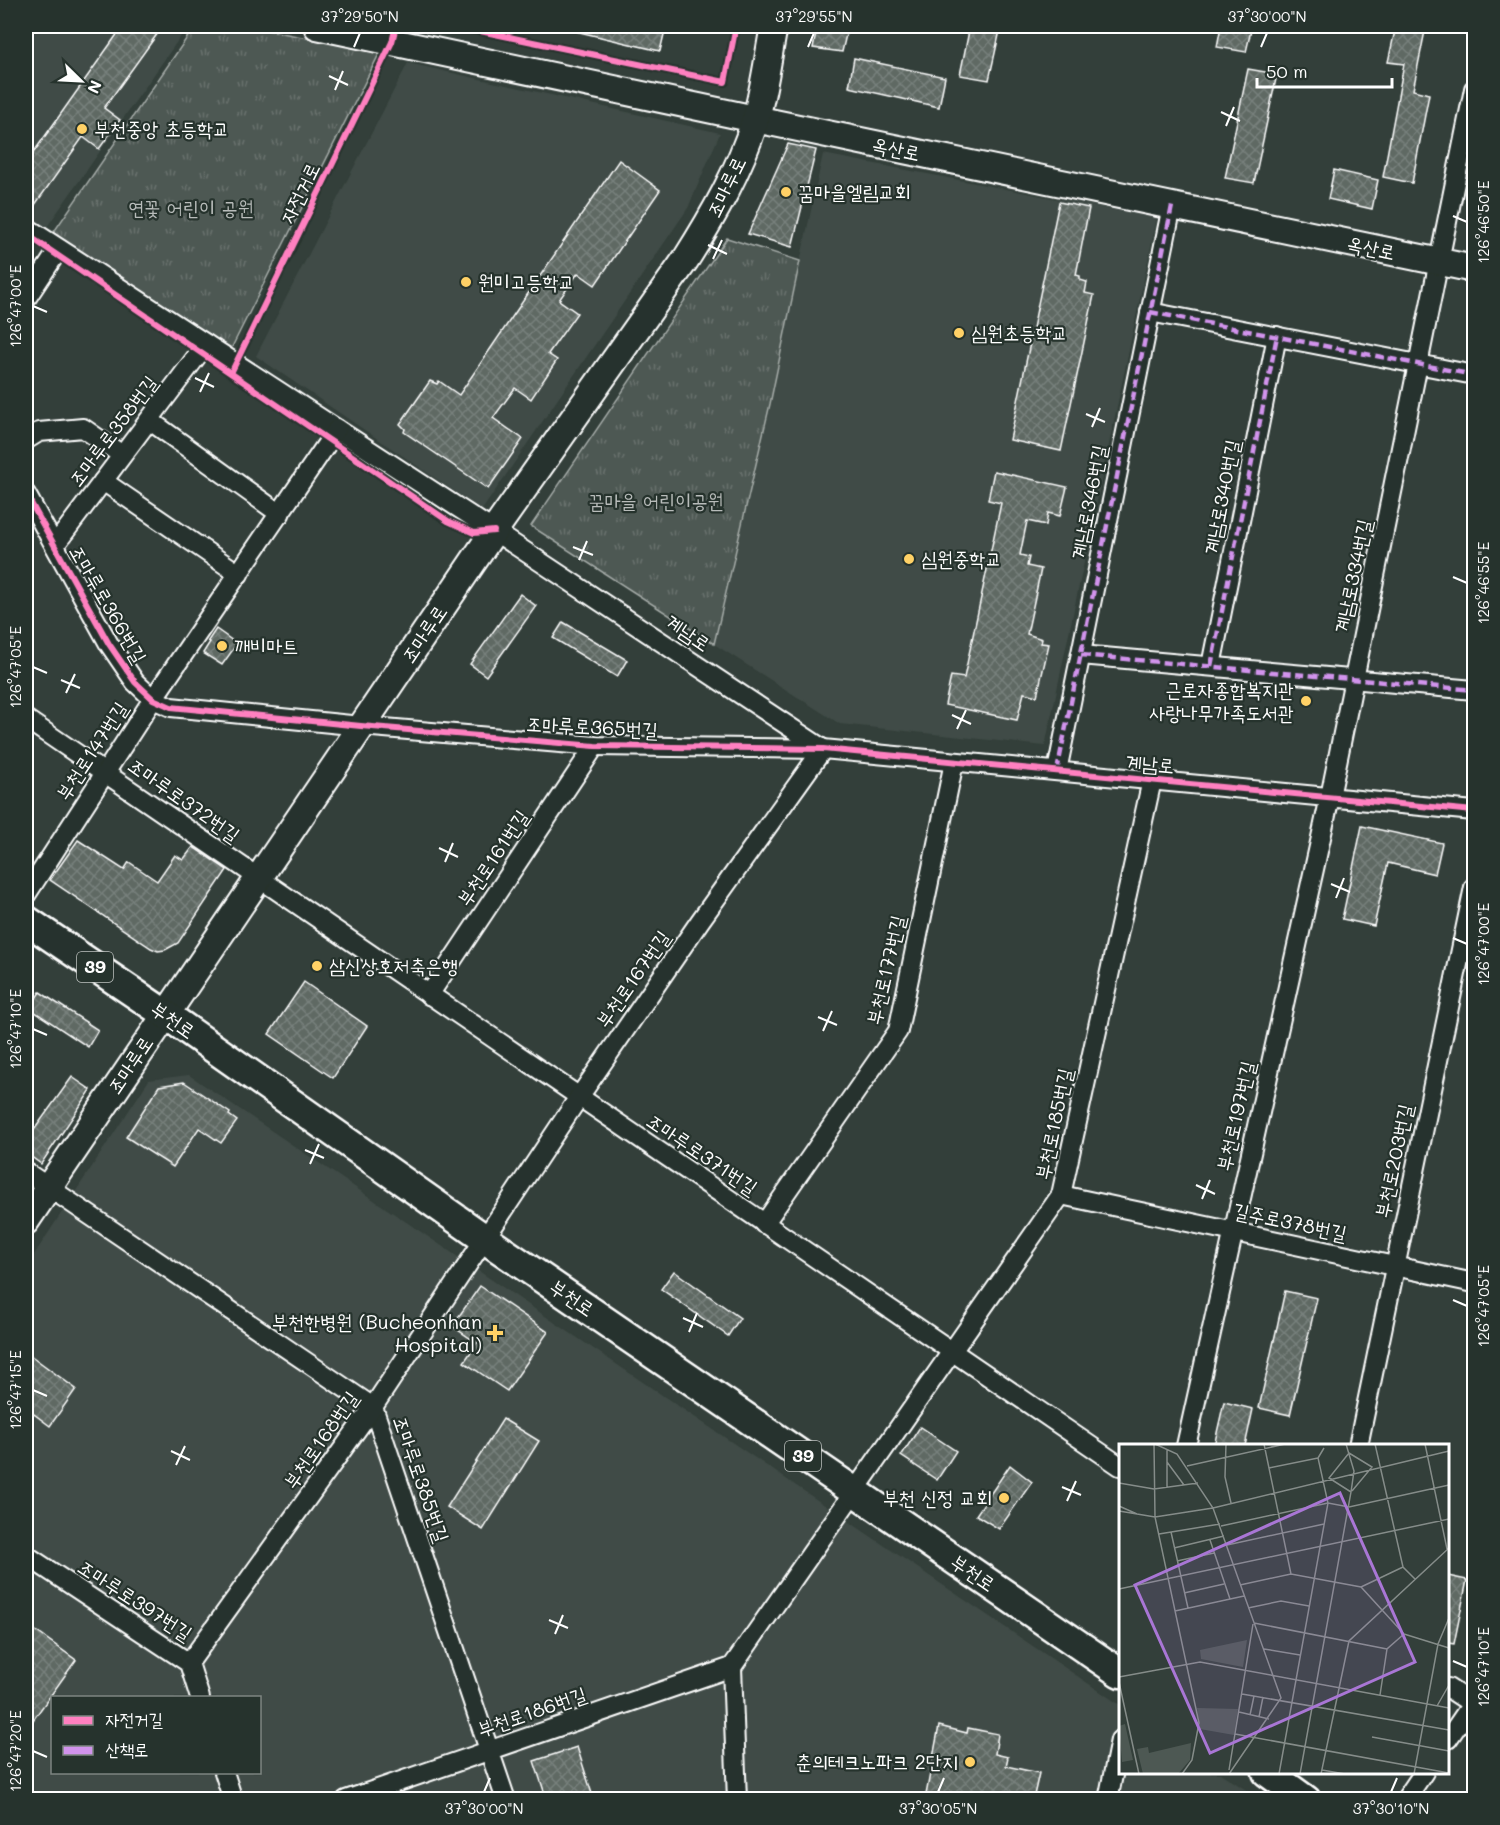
<svg xmlns="http://www.w3.org/2000/svg" width="1500" height="1825" font-family="Mali,'Poor Story',sans-serif">
<style>
.built{fill:#404c47;fill-rule:evenodd}
.park{fill:url(#park-tufts);stroke:#a6aca9;stroke-width:1.5}
.building{fill:url(#building-cross-hatch);stroke:#fff;stroke-width:1.5}
.lines{fill:none;stroke-linecap:round;stroke-linejoin:round}
.street-casing{stroke:#fff;stroke-width:22}
.secondary-casing{stroke:#fff;stroke-width:30}
.primary-casing{stroke:#fff;stroke-width:33}
.street{stroke:#26332d;stroke-width:18}
.secondary{stroke:#26332d;stroke-width:26}
.primary{stroke:#26332d;stroke-width:28}
.quiet{stroke:#d193ec;stroke-width:4.5;stroke-dasharray:9 4.5;stroke-linecap:butt}
.cycleway-casing{stroke:#26332d;stroke-width:10}
.cycleway{stroke:#ff80c0;stroke-width:6}
.ticks{fill:none;stroke:#fff;stroke-width:2}
.poi-dot{fill:#ffd166;stroke:#26332d;stroke-width:2}
.labels{text-anchor:middle;stroke-width:4.5;stroke-linejoin:round;paint-order:stroke}
.shield{fill:#26332d;stroke:#bec2c0;stroke-width:1.5}
.shield-label{font-size:18px;font-weight:bold;fill:#fff}
.poi-label{font-size:20px;fill:#fff;stroke:#26332d;text-anchor:start}
.street-label{font-size:20px;fill:#fff;stroke:#26332d}
.park-label{font-size:20px;fill:#b8bcba;stroke:#26332d}
.inset-road{fill:none;stroke:#858c89;stroke-width:1.5}
.view{fill:#a976d5;fill-opacity:0.15;stroke:#a976d5;stroke-width:3}
.inset-edge{fill:none;stroke:#fff;stroke-width:3}
.neatline{fill:none;stroke:#fff;stroke-width:2}
.ticks-label{font-size:15px;text-anchor:middle;fill:#fff}
</style>
<defs>
<pattern id="park-tufts" width="24" height="20" patternUnits="userSpaceOnUse" patternTransform="scale(1.5)"><rect width="24" height="20" fill="#4d5853"/><path d="M3 7l-1-3M5 7V3M7 7l1-3M15 17l-1-3M17 17v-4M19 17l1-3" fill="none" stroke="#68716d"/></pattern>
<pattern id="building-cross-hatch" width="8" height="8" patternUnits="userSpaceOnUse" patternTransform="scale(1.5)"><rect width="8" height="8" fill="#5f6964"/><path d="M0 0l8 8M0 8l8-8" fill="none" stroke="#77807b"/></pattern>
</defs>
<rect width="100%" height="100%" fill="#333f3a"/>
<filter id="ink" filterUnits="userSpaceOnUse"><feTurbulence type="fractalNoise" baseFrequency=".0167" numOctaves="2"/><feDisplacementMap in="SourceGraphic" scale="12" xChannelSelector="R" yChannelSelector="G"/><feConvolveMatrix kernelMatrix="1 2 1 2 8 2 1 2 1" color-interpolation-filters="sRGB"/></filter>
<g filter="url(#ink)">
<g class="built">
<polygon points="26,26 188,26 44,231 26,219"/>
<polygon points="408,63 720,133 688,208 482,510 256,356"/>
<polygon points="823,154 1157,218 1045,746 840,724 714,644 770,404"/>
<path d="M189 1075 1120 1705V1772L1220 1773 1260 1799 26 1800V1267L149 1080ZM52 1698H260V1772H52Z"/>
</g>
<g class="park">
<polygon points="195,26 246,26 380,52 229,353 51,236"/>
<polygon points="727,238 800,261 770,404 714,644 531,526"/>
</g>
<g class="building">
<polygon points="123,26 163,26 104,108 120,120 99,149 83,137 27,216 26,216 26,163"/>
<polygon points="576,26 666,26 660,51 575,31"/>
<polygon points="817,26 848,26 842,52 813,48"/>
<polygon points="970,26 1001,26 989,80 960,75"/>
<polygon points="1221,26 1252,26 1246,52 1217,47"/>
<polygon points="1396,26 1426,26 1413,90 1429,94 1412,183 1383,177 1404,64 1388,62"/>
<polygon points="854,58 945,77 939,107 849,87"/>
<polygon points="1248,69 1277,74 1254,183 1225,178"/>
<polygon points="788,144 816,150 792,247 748,234"/>
<polygon points="619,160 660,190 595,285 578,273 559,300 577,313 548,354 557,360 531,399 515,388 493,418 523,439 488,489 404,432 405,429 400,424 430,381 437,384 439,381 459,395"/>
<polygon points="1334,170 1378,180 1372,209 1328,199"/>
<polygon points="1059,202 1089,208 1076,275 1080,276 1080,280 1087,282 1085,293 1094,295 1061,451 1010,440"/>
<polygon points="994,471 1067,487 1060,516 1048,513 1046,525 1027,521 1020,555 1029,557 1027,566 1041,569 1027,634 1042,639 1041,643 1049,644 1037,696 1024,693 1017,720 945,705 951,676 964,678 1001,503 988,500"/>
<polygon points="520,594 536,606 486,676 470,664"/>
<polygon points="563,622 627,660 617,677 553,638"/>
<polygon points="216,629 237,644 222,665 203,653 210,642 208,641"/>
<polygon points="1362,826 1442,843 1435,874 1388,863 1374,926 1342,919"/>
<polygon points="78,840 124,870 129,862 157,881 175,855 183,860 193,847 227,870 178,943 165,950 158,951 151,948 50,880"/>
<polygon points="304,982 367,1026 333,1078 269,1034"/>
<polygon points="40,992 98,1030 88,1047 29,1008"/>
<polygon points="72,1077 91,1090 41,1164 26,1153 26,1141"/>
<polygon points="184,1082 230,1113 229,1115 237,1121 221,1143 199,1128 173,1167 126,1137 159,1086"/>
<polygon points="674,1271 740,1318 728,1336 661,1289"/>
<polygon points="480,1286 548,1332 507,1391 464,1362 477,1343 452,1326"/>
<polygon points="1285,1291 1317,1298 1290,1415 1259,1408"/>
<polygon points="26,1352 76,1389 50,1426 26,1408"/>
<polygon points="1224,1402 1253,1409 1245,1446 1214,1446"/>
<polygon points="503,1419 539,1441 483,1530 447,1507"/>
<polygon points="920,1427 956,1451 937,1480 901,1456"/>
<polygon points="1010,1465 1032,1482 999,1529 976,1515"/>
<polygon points="1448,1576 1467,1580 1454,1644 1448,1643"/>
<polygon points="26,1624 76,1660 26,1730"/>
<polygon points="939,1726 967,1733 968,1728 998,1734 995,1754 1008,1757 1006,1766 1039,1773 1033,1800 925,1800"/>
<polygon points="577,1747 594,1800 547,1800 534,1761"/>
</g>
<g class="lines">
<defs>
<g id="street">
<polyline points="26,227 494,531 823,749"/>
<polyline points="26,299 59,249"/>
<polyline points="1150,312 1474,375"/>
<polyline points="149,420 280,514"/>
<polyline points="26,440 39,432 83,428 122,455"/>
<polyline points="103,481 239,574"/>
<polyline points="26,494 109,644 135,682 153,699 171,707 361,726 595,746 823,749 1474,811"/>
<polyline points="55,545 206,344"/>
<polyline points="1081,655 1474,690"/>
<polyline points="1211,666 1277,336"/>
<polyline points="26,719 1120,1466"/>
<polyline points="1057,771 1172,206"/>
<polyline points="26,895 153,699 337,429"/>
<polyline points="429,995 595,746"/>
<polyline points="26,1172 373,1407 506,1800"/>
<polyline points="1061,1195 1474,1283"/>
<polyline points="764,1224 898,1031 954,762"/>
<polyline points="1186,1446 1330,797 1474,89"/>
<polyline points="1358,1446 1474,887"/>
<polyline points="26,1555 189,1663 200,1698"/>
<polyline points="189,1663 373,1407 579,1097 700,921 823,749"/>
<polyline points="732,1667 737,1800"/>
<polyline points="1448,1688 1474,1705"/>
<polyline points="1448,1739 1472,1704 1474,1691"/>
<polyline points="224,1772 233,1800"/>
<polyline points="346,1800 732,1667 1061,1195 1152,780"/>
<polyline points="1108,1800 1120,1740"/>
<polyline points="1405,1800 1424,1772"/>
</g>
<g id="secondary">
<polyline points="317,26 755,119 1474,269"/>
<path d="M26 1221 494 531 686 259C714 215 739 171 755 121 764 91 768 57 774 26"/>
</g>
<g id="primary">
<polyline points="26,920 165,1014 485,1239 1120,1673"/>
<polyline points="1267,1772 1306,1800"/>
</g>
</defs>
<use href="#street" class="street-casing"/>
<use href="#secondary" class="secondary-casing"/>
<use href="#primary" class="primary-casing"/>
<use href="#street" class="street"/>
<use href="#secondary" class="secondary"/>
<use href="#primary" class="primary"/>
<g class="quiet">
<polyline points="1150,312 1474,375"/>
<polyline points="1081,655 1474,690"/>
<polyline points="1211,666 1277,336"/>
<polyline points="1057,771 1172,206"/>
</g>
<defs>
<g id="cycleway">
<polyline points="456,26 725,82 736,26"/>
<polyline points="26,234 448,521 474,533 494,531"/>
<polyline points="231,373 392,42 396,26"/>
<polyline points="26,494 109,644 135,682 153,699 171,707 361,726 595,746 823,749 1474,811"/>
</g>
</defs>
<use href="#cycleway" class="cycleway-casing"/>
<use href="#cycleway" class="cycleway"/>
</g>
</g>
<path class="ticks" d="M354 47 360 33M808 47 814 33M1261 47 1267 33M329 76 348 85M335 90 343 71M1221 112 1240 121M1226 126 1234 107M1453 216 1467 222M708 245 727 254M713 259 722 240M33 306 47 312M195 378 214 387M200 392 209 373M1086 414 1105 422M1092 427 1100 408M573 547 593 555M579 560 587 541M1453 577 1467 583M33 667 47 673M61 680 80 688M66 693 75 674M952 715 971 724M957 729 966 710M439 848 458 857M445 862 453 843M1331 884 1350 892M1336 898 1344 878M1453 938 1467 944M818 1017 837 1025M33 1029 47 1035M823 1031 832 1011M305 1150 324 1158M310 1164 319 1144M1196 1185 1215 1194M1202 1199 1210 1180M1453 1300 1467 1306M683 1318 703 1327M689 1332 697 1313M33 1390 47 1396M171 1451 190 1460M176 1465 185 1446M1062 1487 1081 1495M1067 1501 1076 1481M549 1620 568 1628M555 1634 563 1615M1453 1661 1467 1667M33 1751 47 1757M484 1792 490 1778M938 1792 944 1778M1391 1792 1397 1778"/>
<g class="poi-dot">
<circle cx="82" cy="129" r="6"/>
<circle cx="786" cy="192" r="6"/>
<circle cx="466" cy="282" r="6"/>
<circle cx="959" cy="333" r="6"/>
<circle cx="909" cy="559" r="6"/>
<circle cx="222" cy="646" r="6"/>
<circle cx="1306" cy="701" r="6"/>
<circle cx="317" cy="966" r="6"/>
<path d="M492 1324h6v6h6v6h-6v6h-6v-6h-6v-6h6z"/>
<circle cx="1004" cy="1498" r="6"/>
<circle cx="970" cy="1762" r="6"/>
</g>
<g class="labels">
<g class="shield">
<rect x="77" y="952" width="36" height="30" rx="4.5"/>
<rect x="785" y="1441" width="36" height="30" rx="4.5"/>
</g>
<g class="shield-label">
<text x="95" y="973">39</text>
<text x="803" y="1462">39</text>
</g>
<g class="poi-label">
<text x="94" y="136">부천중앙 초등학교</text>
<text x="798" y="199">꿈마을엘림교회</text>
<text x="478" y="289">원미고등학교</text>
<text x="971" y="340">심원초등학교</text>
<text x="921" y="566">심원중학교</text>
<text x="234" y="653">깨비마트</text>
<text x="1294" y="697" text-anchor="end">근로자종합복지관<tspan x="1294" dy="23">사랑나무가족도서관</tspan></text>
<text x="329" y="973">삼신상호저축은행</text>
<text x="482" y="1329" text-anchor="end">부천한병원 (Bucheonhan<tspan x="482" dy="23">Hospital)</tspan></text>
<text x="992" y="1505" text-anchor="end">부천 신정 교회</text>
<text x="958" y="1769" text-anchor="end">춘의테크노파크 2단지</text>
</g>
<g class="street-label">
<text transform="translate(896 149) rotate(12)" y="7">옥산로</text>
<text transform="translate(726 187) rotate(-64)" y="7">조마루로</text>
<text transform="translate(300 193) rotate(-64)" y="7">자전거로</text>
<text transform="translate(1371 248) rotate(12)" y="7">옥산로</text>
<text transform="translate(113 431) rotate(-53)" y="7">조마루로358번길</text>
<text transform="translate(1222 497) rotate(-79)" y="7">계남로340번길</text>
<text transform="translate(1089 502) rotate(-79)" y="7">계남로346번길</text>
<text transform="translate(1353 576) rotate(-78)" y="7">계남로334번길</text>
<text transform="translate(108 604) rotate(60)" y="7">조마루로366번길</text>
<text transform="translate(688 633) rotate(34)" y="7">계남로</text>
<text transform="translate(424 634) rotate(-56)" y="7">조마루로</text>
<text transform="translate(592 727) rotate(3)" y="7">조마루로365번길</text>
<text transform="translate(92 751) rotate(-57)" y="7">부천로147번길</text>
<text transform="translate(1150 764) rotate(5)" y="7">계남로</text>
<text transform="translate(184 800) rotate(35)" y="7">조마루로372번길</text>
<text transform="translate(493 858) rotate(-56)" y="7">부천로161번길</text>
<text transform="translate(886 970) rotate(-77)" y="7">부천로177번길</text>
<text transform="translate(633 979) rotate(-55)" y="7">부천로167번길</text>
<text transform="translate(173 1020) rotate(35)" y="7">부천로</text>
<text transform="translate(130 1065) rotate(-56)" y="7">조마루로</text>
<text transform="translate(1236 1116) rotate(-77)" y="7">부천로197번길</text>
<text transform="translate(1054 1124) rotate(-78)" y="7">부천로185번길</text>
<text transform="translate(702 1154) rotate(34)" y="7">조마루로371번길</text>
<text transform="translate(1394 1161) rotate(-78)" y="7">부천로203번길</text>
<text transform="translate(1290 1222) rotate(12)" y="7">길주로378번길</text>
<text transform="translate(572 1298) rotate(34)" y="7">부천로</text>
<text transform="translate(321 1440) rotate(-55)" y="7">부천로168번길</text>
<text transform="translate(421 1479) rotate(71)" y="7">조마루로385번길</text>
<text transform="translate(973 1573) rotate(34)" y="7">부천로</text>
<text transform="translate(135 1600) rotate(33)" y="7">조마루로397번길</text>
<text transform="translate(532 1712) rotate(-19)" y="7">부천로186번길</text>
</g>
<g class="park-label">
<text x="191" y="215">연꽃 어린이 공원</text>
<text x="656" y="508">꿈마을 어린이공원</text>
</g>
</g>
<g transform="translate(1119 1444)">
<rect width="330" height="330" fill="#333f3a"/>
<path d="M128 196 124 223 82 215 81 206ZM78 264 119 265 115 291 81 285ZM6 280 14 316 3 318 0 282ZM72 299 71 316 59 330H24L18 305 29 303 30 309Z" fill="#4d5853"/>
<path class="inset-road" d="M35 0 36 73 80 279 73 316 63 330M36 0 58 10 94 64 162 254 110 330M107 0 106 33 112 59M145 0 172 130M256 0 284 123 296 135M306 0 328 105M48 5V43M230 9 253 23 233 47M230 9 210 34 232 48M48 18 65 41M68 22 166 0M150 24 199 14M0 39 35 45 79 39M0 62 18 70M0 67 36 73 94 64 330 7M102 82 209 59 230 63 330 41M52 88 69 164M40 90 101 80M91 96 111 155M108 101 205 80M55 104 105 92M58 117 95 109M121 141 172 130 242 143 285 190M242 143 284 123M0 145 330 75M65 149 105 140M129 164 162 157 190 162M56 167 125 152M135 179 268 205M285 190 330 204M145 205 181 211M0 233 81 218 330 264M0 238 20 330M123 250 330 286M261 251 268 205 285 190M318 262 330 241M120 268 150 275M131 271 135 252M140 273 144 253M116 290 330 329M253 293 330 307M110 326 134 180M203 326 226 330M160 330 209 59 199 14 205 4M181 330 232 48 235 27 227 0M202 330 230 197 330 104M295 330 319 200 330 174"/>
<path class="view" d="M221 49 296 218 91 309 16 141Z"/>
<rect width="330" height="330" class="inset-edge"/>
</g>
<rect width="1500" height="1825" fill="none" stroke="#26332d" stroke-width="66"/>
<rect x="51" y="1696" width="210" height="78" fill="#26332d" stroke="#7d8581" stroke-width="1.5"/>
<rect x="63" y="1716" width="30" height="9" fill="#ff80c0" stroke="#7d8581" stroke-width="1.5"/>
<text x="105" y="1726" font-size="18" fill="#ffffff">자전거길</text>
<rect x="63" y="1746" width="30" height="9" fill="#d193ec" stroke="#7d8581" stroke-width="1.5"/>
<text x="105" y="1756" font-size="18" fill="#ffffff">산책로</text>
<g transform="translate(81 81) rotate(114)" stroke="#26332d" stroke-width="4.5" paint-order="stroke">
<path d="M0-4.5L10 22L0 15L-10 22Z" fill="#ffffff"/>
<text y="-9" font-size="16" font-weight="bold" text-anchor="middle" fill="#ffffff">N</text>
</g>
<path d="M1257 78v9h135v-9" fill="none" stroke="#ffffff" stroke-width="3"/>
<text x="1266" y="78" font-size="18" fill="#ffffff" stroke="#26332d" stroke-width="4.5" paint-order="stroke">50 m</text>
<rect x="33" y="33" width="1434" height="1759" class="neatline"/>
<g class="ticks-label">
<text x="360" y="22">37°29'50"N</text>
<text x="814" y="22">37°29'55"N</text>
<text x="1267" y="22">37°30'00"N</text>
<text transform="translate(1484 222) rotate(-90)" y="5">126°46'50"E</text>
<text transform="translate(16 306) rotate(-90)" y="5">126°47'00"E</text>
<text transform="translate(1484 583) rotate(-90)" y="5">126°46'55"E</text>
<text transform="translate(16 667) rotate(-90)" y="5">126°47'05"E</text>
<text transform="translate(1484 944) rotate(-90)" y="5">126°47'00"E</text>
<text transform="translate(16 1029) rotate(-90)" y="5">126°47'10"E</text>
<text transform="translate(1484 1306) rotate(-90)" y="5">126°47'05"E</text>
<text transform="translate(16 1390) rotate(-90)" y="5">126°47'15"E</text>
<text transform="translate(1484 1667) rotate(-90)" y="5">126°47'10"E</text>
<text transform="translate(16 1751) rotate(-90)" y="5">126°47'20"E</text>
<text x="484" y="1814">37°30'00"N</text>
<text x="938" y="1814">37°30'05"N</text>
<text x="1391" y="1814">37°30'10"N</text>
</g>
</svg>
